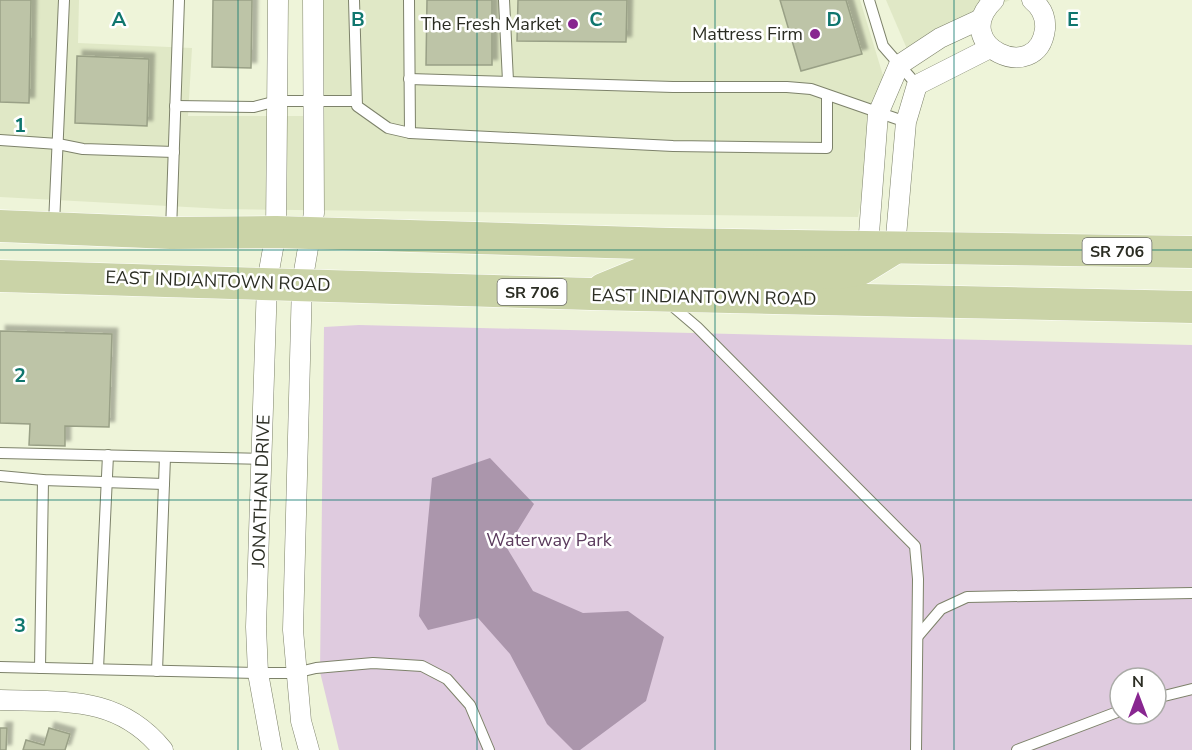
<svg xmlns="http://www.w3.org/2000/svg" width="1192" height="750" font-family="'Nunito Sans',sans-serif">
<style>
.built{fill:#e0e8c6}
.green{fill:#dfcbdf;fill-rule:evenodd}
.water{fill:#ab96ac}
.building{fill:#bdc4a7;stroke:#99a086;stroke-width:1.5;filter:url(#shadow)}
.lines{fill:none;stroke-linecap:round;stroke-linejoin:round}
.lane-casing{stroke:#7d826a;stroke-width:12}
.street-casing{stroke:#7d826a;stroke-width:21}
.primary-casing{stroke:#fff;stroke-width:33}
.lane{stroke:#fff;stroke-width:10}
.street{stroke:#fff;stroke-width:20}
.primary{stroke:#cad3a7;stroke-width:32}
.grid{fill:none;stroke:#0f766e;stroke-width:1.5;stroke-opacity:0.55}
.poi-dot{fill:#882690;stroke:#fff;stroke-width:2}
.labels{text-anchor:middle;stroke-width:5;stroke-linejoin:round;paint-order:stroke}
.shield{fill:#fff;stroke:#6b6c65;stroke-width:1.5}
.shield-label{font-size:16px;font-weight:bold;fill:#2b2d23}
.poi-label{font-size:18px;fill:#2b2d23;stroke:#fff;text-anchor:end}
.street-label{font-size:18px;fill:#2b2d23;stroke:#fff}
.park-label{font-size:18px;fill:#5b3b5d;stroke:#fff}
.grid-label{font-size:20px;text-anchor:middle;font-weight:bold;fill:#0f766e;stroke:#fff;stroke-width:5;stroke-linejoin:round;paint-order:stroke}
</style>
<defs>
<filter id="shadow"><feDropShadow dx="5.5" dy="-5.5" stdDeviation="1.5" flood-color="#0004"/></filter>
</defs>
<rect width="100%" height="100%" fill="#eef4d9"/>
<g class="built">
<polygon points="0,0 79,0 78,43 192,48 188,116 323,116 323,0 860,0 885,82 858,217 224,209 0,197"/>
<polygon points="886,0 1010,0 907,49"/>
</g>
<path class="green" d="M359 325 1192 345V750H339L320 672 324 327ZM1120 678H1156V714H1120Z"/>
<polygon class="water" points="490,458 534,504 507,548 533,591 583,613 628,611 664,637 646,701 580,750 573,750 547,724 510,654 478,618 428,630 419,616 432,478"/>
<g class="building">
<polygon points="0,0 31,0 29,103 0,102"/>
<polygon points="213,0 252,0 251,68 212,67"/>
<polygon points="427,0 492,0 492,65 426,65"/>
<polygon points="518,0 627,0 626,42 517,41"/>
<polygon points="780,0 846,0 862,54 801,71"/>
<polygon points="77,56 149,59 147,126 75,123"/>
<polygon points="0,331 112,334 109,427 65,426 65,446 29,445 30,424 0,423"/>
<polygon points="0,728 7,728 6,750 0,750"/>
<polygon points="49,728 70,734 65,750 23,750 26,740 44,745"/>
</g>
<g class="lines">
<defs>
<g id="lane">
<polyline points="354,0 357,106 388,128 410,133 673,146 827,148 827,96"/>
<polyline points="409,0 410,133"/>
<polyline points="504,0 508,81"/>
<polyline points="869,0 883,46 917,85"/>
<polyline points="409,79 673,87 787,87 811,89 906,122"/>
<polyline points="175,106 254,107 277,101 355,101"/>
<polyline points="0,140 58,144 83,149 174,152"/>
<polyline points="54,224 64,0"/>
<polyline points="171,231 179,0"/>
<polyline points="670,304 697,327 915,546 918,579 916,750"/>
<polyline points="0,453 262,459"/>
<polyline points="0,476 43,480 164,484"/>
<polyline points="918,636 941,609 967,597 1192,593"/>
<polyline points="0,667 258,673 295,673 316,668 373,663 422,666 447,679 470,705 489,750"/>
<polyline points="40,668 43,480"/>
<polyline points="98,669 108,455"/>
<polyline points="157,671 165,457"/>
<polyline points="1156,698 1192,689"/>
<polyline points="1017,750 1120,711"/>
</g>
<g id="street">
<path d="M994 0C947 45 1038 87 1045 29 1046 17 1041 7 1032 0"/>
<polyline points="868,247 878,114 899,65 940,38 981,19"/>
<polyline points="895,248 906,122 917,85 990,48"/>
<path d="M0 700C64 702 118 695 163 750"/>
<polyline points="272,750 258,673 256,627 267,282 276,232 278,0"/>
<polyline points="309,750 301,721 293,630 302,283 314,213 313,0"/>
</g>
<g id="primary">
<polyline points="0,226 171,233 276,232 671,244 1192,252"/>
<polyline points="0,276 591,294 1192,307"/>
<polyline points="603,289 642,273 677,269 838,273 861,269 895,248"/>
</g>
</defs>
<use href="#lane" class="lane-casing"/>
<use href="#street" class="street-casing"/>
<use href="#primary" class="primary-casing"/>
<use href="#lane" class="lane"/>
<use href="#street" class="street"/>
<use href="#primary" class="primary"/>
</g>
<path class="grid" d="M238 0V750M477 0V750M715 0V750M954 0V750M0 250H1192M0 500H1192"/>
<g class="poi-dot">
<circle cx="573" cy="24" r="6"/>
<circle cx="815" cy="34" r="6"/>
</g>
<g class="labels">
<g class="shield">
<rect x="1082.5" y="238" width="69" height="26" rx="4.5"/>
<rect x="497.5" y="279" width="69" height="26" rx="4.5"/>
</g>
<g class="shield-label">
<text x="1117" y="257">SR 706</text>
<text x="532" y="298">SR 706</text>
</g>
<g class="poi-label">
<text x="561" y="30">The Fresh Market</text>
<text x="803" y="40">Mattress Firm</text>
</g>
<g class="street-label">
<text transform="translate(218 281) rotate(2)" y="6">EAST INDIANTOWN ROAD</text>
<text transform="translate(704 297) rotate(1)" y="6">EAST INDIANTOWN ROAD</text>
<text transform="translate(261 491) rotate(-88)" y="6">JONATHAN DRIVE</text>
</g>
<g class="park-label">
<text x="549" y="546">Waterway Park</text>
</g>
</g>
<g class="grid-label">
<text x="119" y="26">A</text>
<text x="358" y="26">B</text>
<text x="596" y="26">C</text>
<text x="834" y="26">D</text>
<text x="1073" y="26">E</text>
<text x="20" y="132">1</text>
<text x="20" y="382">2</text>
<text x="20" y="632">3</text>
</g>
<g transform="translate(1138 696)"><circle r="28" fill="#ffffff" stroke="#aaaba7" stroke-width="1.5"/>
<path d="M0-4.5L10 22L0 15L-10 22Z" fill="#882690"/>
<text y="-9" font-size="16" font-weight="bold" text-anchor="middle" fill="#2b2d23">N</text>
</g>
</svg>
